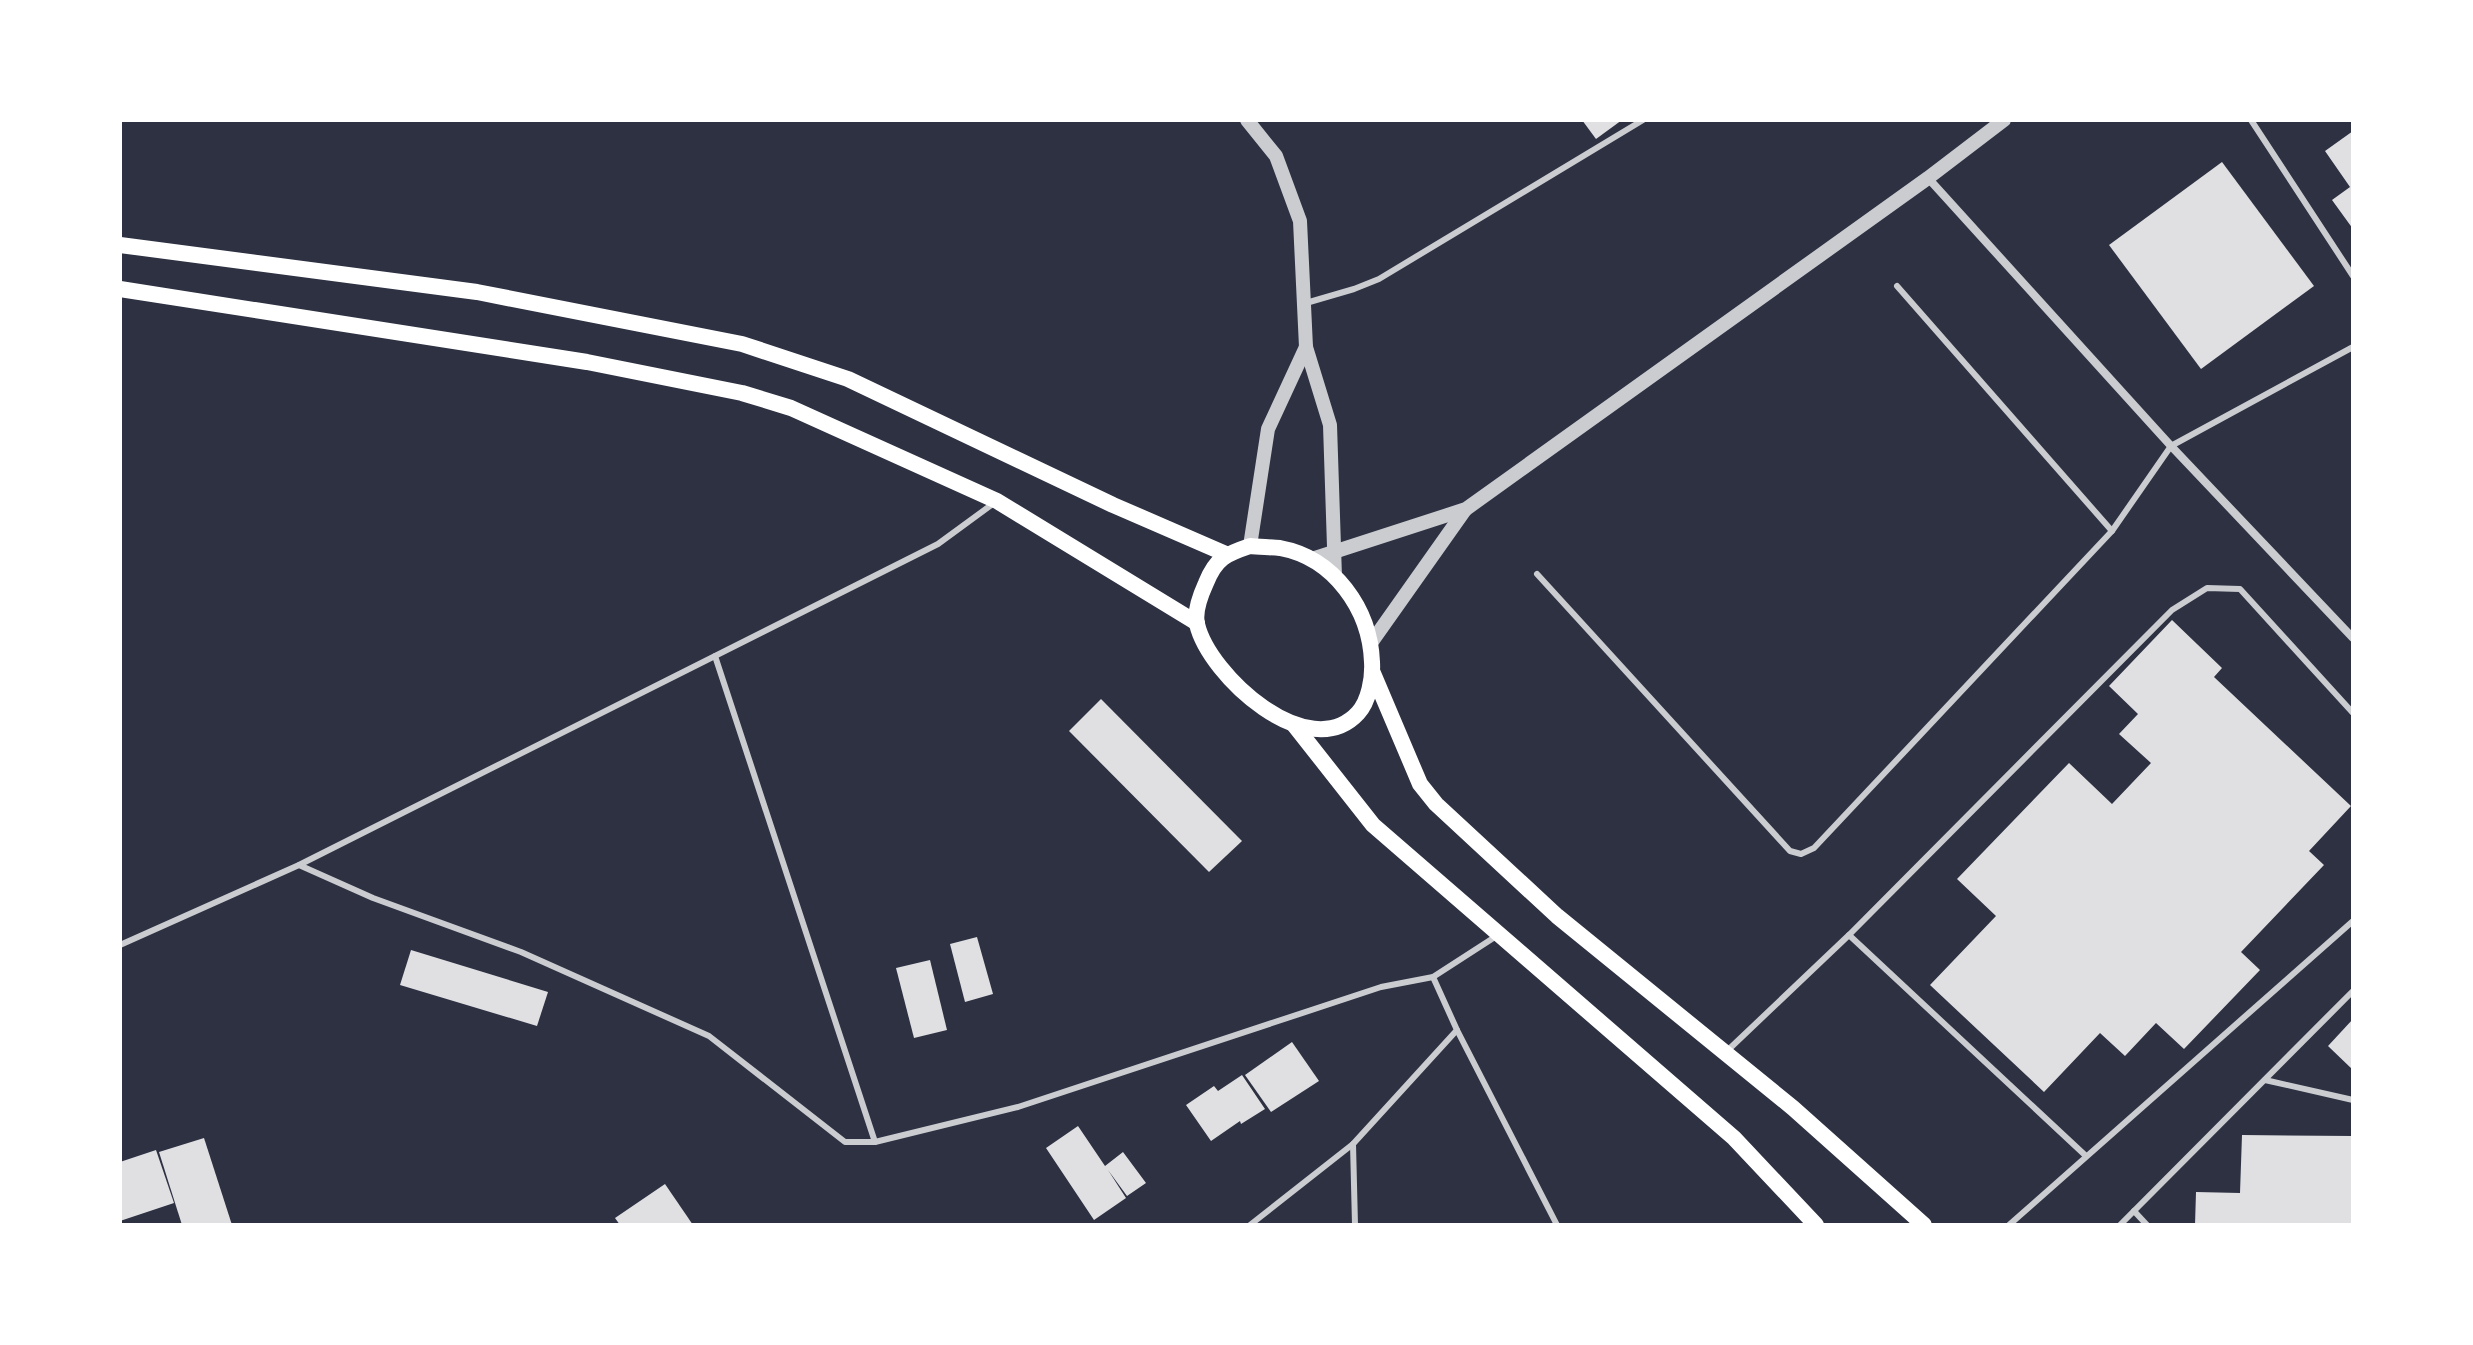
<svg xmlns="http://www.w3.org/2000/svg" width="2473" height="1345" font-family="'Space Grotesk',sans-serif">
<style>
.building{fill:#e0e0e3}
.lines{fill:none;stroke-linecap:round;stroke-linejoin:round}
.service{stroke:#caccd0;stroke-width:6}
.minor{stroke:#caccd0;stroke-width:8}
.tertiary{stroke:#caccd0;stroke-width:14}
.secondary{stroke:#fff;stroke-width:16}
</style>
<rect width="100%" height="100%" fill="#2d3142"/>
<g class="building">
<polygon points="1582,120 1622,120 1596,139"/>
<polygon points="2353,131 2353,229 2332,200 2350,187 2325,151"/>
<polygon points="2222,162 2314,286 2201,369 2109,245"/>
<polygon points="2172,620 2222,668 2214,677 2351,806 2309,851 2324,865 2241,952 2260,970 2184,1049 2156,1023 2125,1056 2100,1033 2044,1092 1930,985 1996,916 1957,879 2069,763 2112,804 2151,763 2119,734 2138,714 2109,686"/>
<polygon points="1101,699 1242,841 1209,872 1069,731"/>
<polygon points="977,937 993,994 965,1002 950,944"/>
<polygon points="411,950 548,992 537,1026 400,985"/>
<polygon points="930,960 947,1030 914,1038 896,968"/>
<polygon points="2353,1019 2353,1070 2328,1046"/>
<polygon points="1292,1042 1319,1081 1271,1112 1245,1075"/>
<polygon points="1242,1075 1265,1109 1241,1124 1240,1121 1211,1141 1186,1105 1214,1086 1218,1091"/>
<polygon points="1078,1126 1105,1166 1123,1152 1146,1183 1127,1196 1108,1170 1126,1198 1094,1220 1046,1148"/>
<polygon points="2242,1135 2353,1136 2353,1225 2195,1225 2196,1192 2240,1193"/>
<polygon points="204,1138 232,1225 182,1225 159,1152"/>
<polygon points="156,1150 174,1203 120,1221 120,1162"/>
<polygon points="665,1184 693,1225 620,1225 615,1218"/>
</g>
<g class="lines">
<g class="service">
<polyline points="2251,120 2353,276"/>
<polyline points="1897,286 2112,531"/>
<polyline points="1306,303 1354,289 1379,279 1643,120"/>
<polyline points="1537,574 1790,851 1801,854 1814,848 2112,531 2171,446 2353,347"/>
<polyline points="715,656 875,1142"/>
<polyline points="299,865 373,898 521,952 709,1036 845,1142 875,1142 1018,1107 1381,987 1433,977 1498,935"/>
<polyline points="1849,935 2086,1156"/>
<polyline points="120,945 299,865 938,544 994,503"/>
<polyline points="1457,1030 1557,1225"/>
<polyline points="1727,1051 1849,935 2172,610 2207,588 2240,589 2353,713"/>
<polyline points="2265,1080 2353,1100"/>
<polyline points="2134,1211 2147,1225"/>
<polyline points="1250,1225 1353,1144"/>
<polyline points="1355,1225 1353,1144 1457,1030 1433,977"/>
<polyline points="2009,1225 2353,921"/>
<polyline points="2120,1225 2353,991"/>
</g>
<polyline class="minor" points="1928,178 2171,446 2353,638"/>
<g class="tertiary">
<polyline points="1247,120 1276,156 1300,221 1306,347 1330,425 1335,577"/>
<polyline points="1250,546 1268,429 1306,347"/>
<polyline points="1312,559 1466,509 1928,178 2004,120"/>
<polyline points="1371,643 1465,510"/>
</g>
<g class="secondary">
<polyline points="120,245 477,292 742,344 848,379 1113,505 1226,554"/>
<polyline points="120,289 587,362 742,393 791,408 997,501 1197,623"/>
<path d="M1250 546C1259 547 1270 547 1280 548 1334 558 1370 609 1372 662 1373 678 1369 701 1358 713 1309 766 1209 676 1197 624 1194 611 1201 594 1206 583 1216 558 1226 554 1250 546Z"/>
<polyline points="1372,671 1420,784 1436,804 1557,916 1793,1108 1924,1225"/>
<polyline points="1295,726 1373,825 1734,1138 1816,1225"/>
</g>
</g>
<rect width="2473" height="1345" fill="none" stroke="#ffffff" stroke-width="244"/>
</svg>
